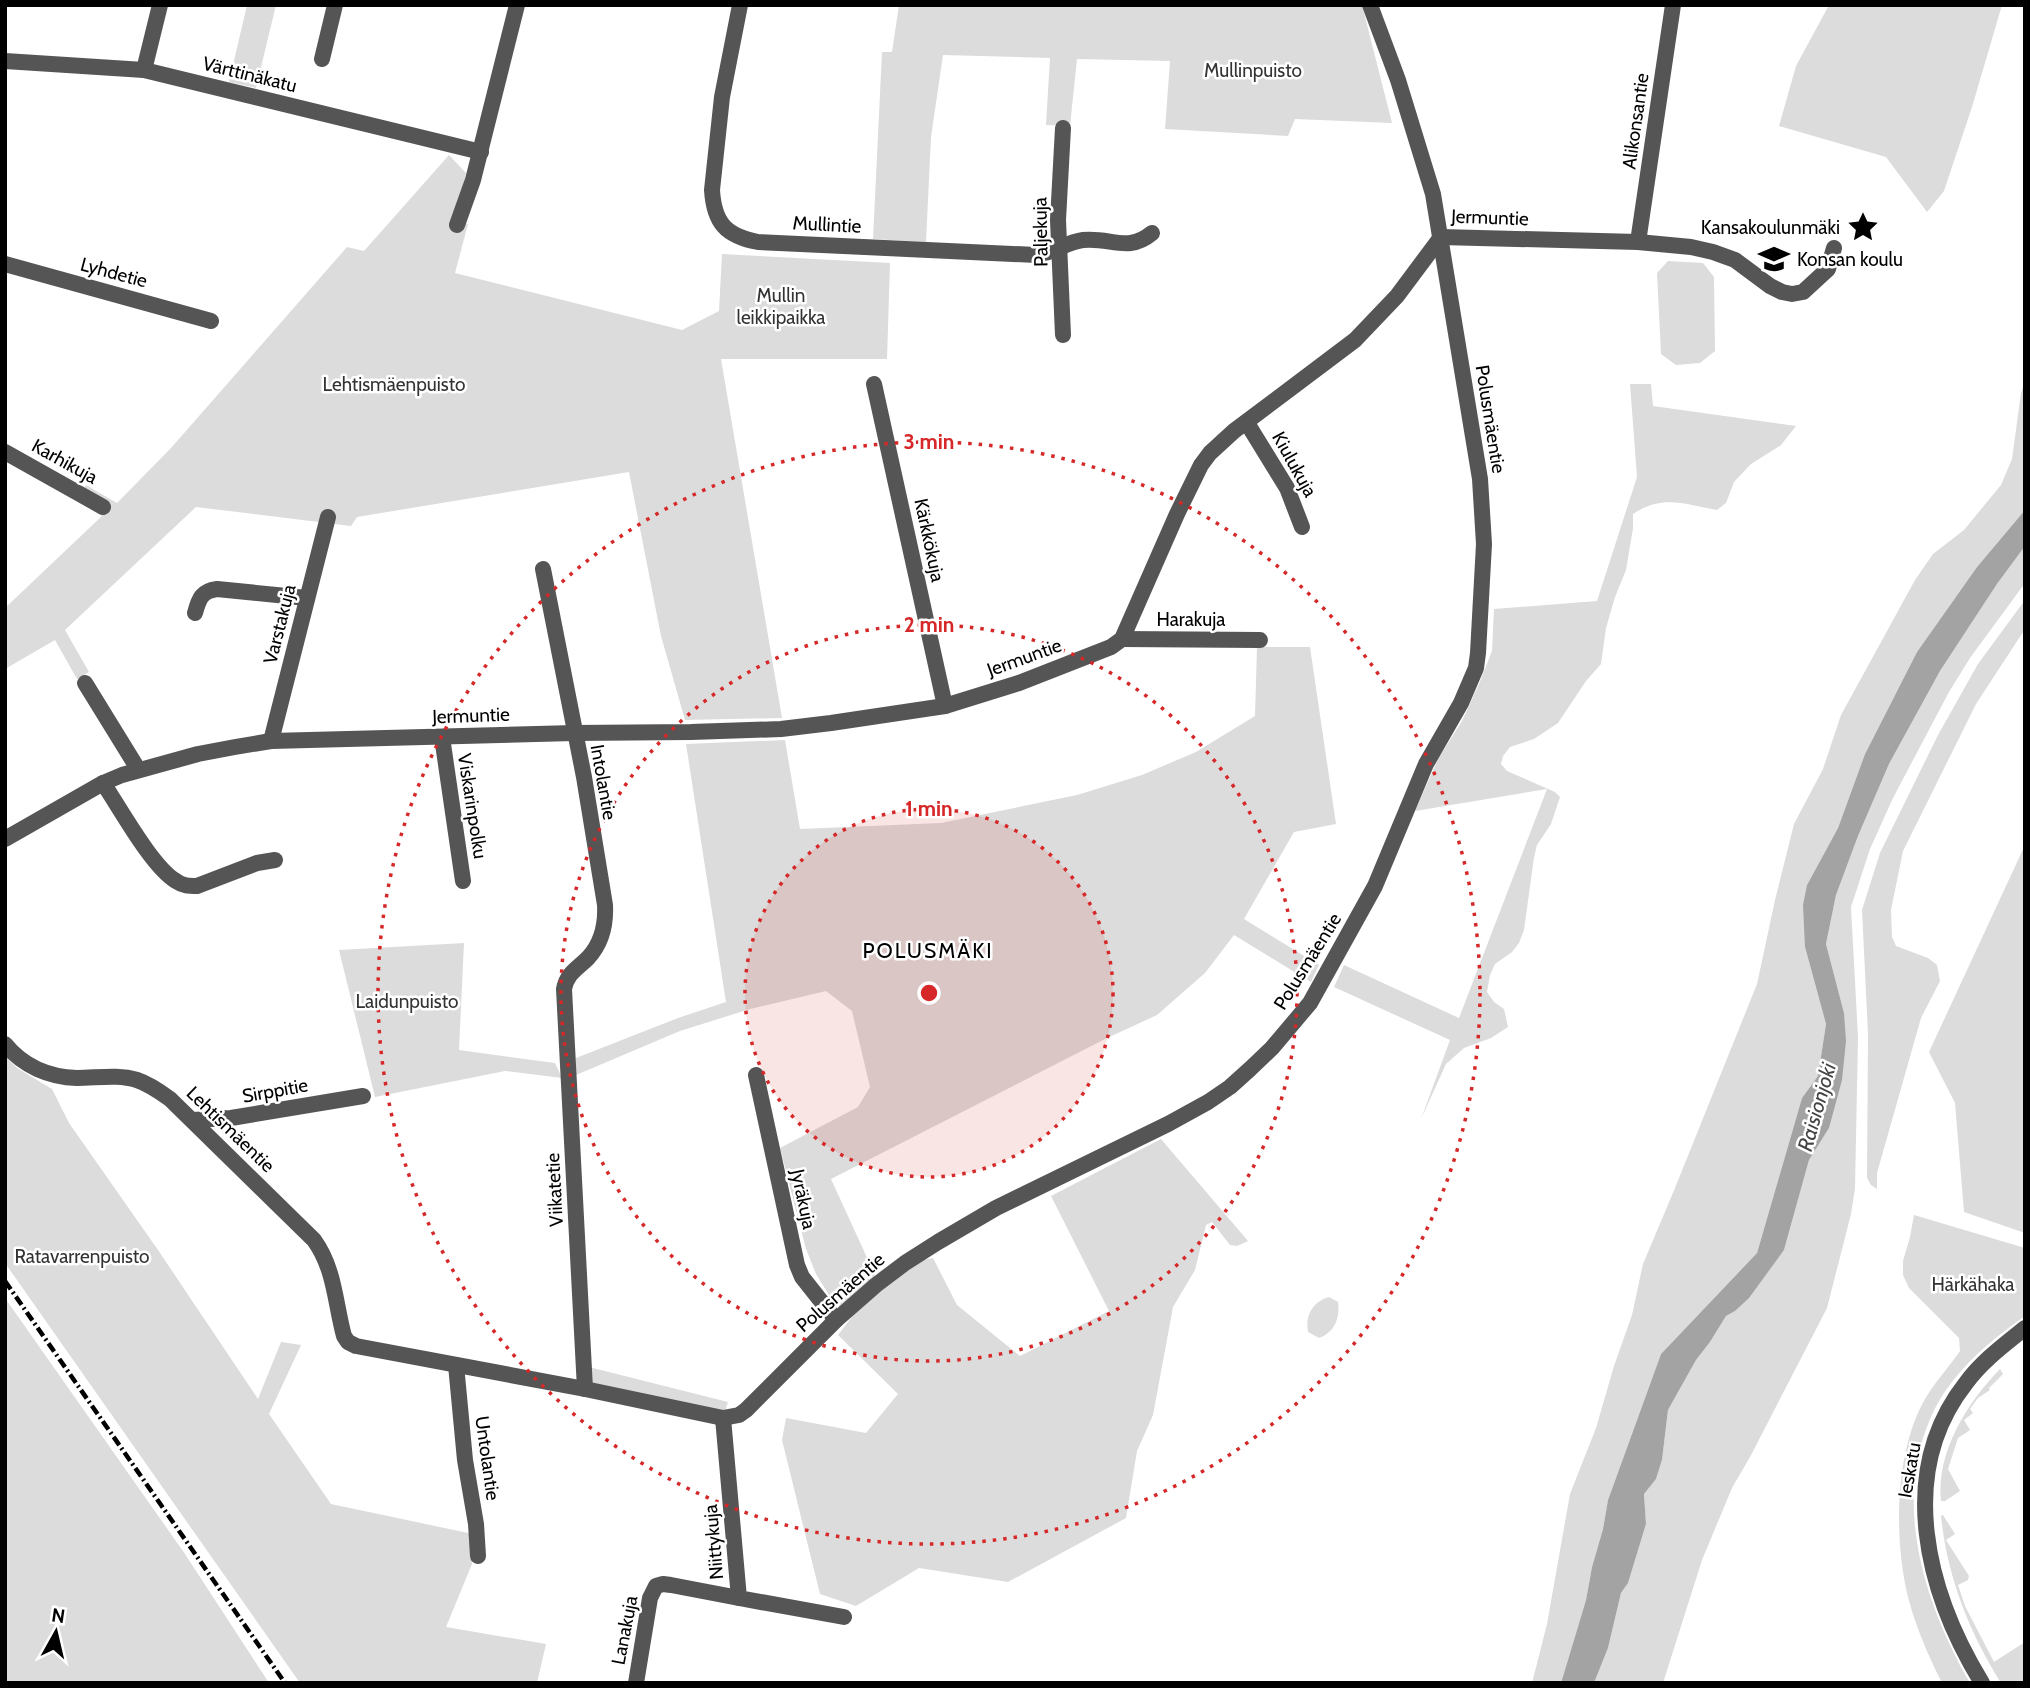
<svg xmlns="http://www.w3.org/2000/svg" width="2030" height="1688" font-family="Cabin,sans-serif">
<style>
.green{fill:#dcdcdc}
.water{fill:#a3a3a3}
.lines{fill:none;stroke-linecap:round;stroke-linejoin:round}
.minor{stroke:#555;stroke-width:16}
.rail{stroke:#000;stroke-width:4.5;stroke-dasharray:10 3.5 2 3.5;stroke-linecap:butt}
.ring{fill:none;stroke:#d62828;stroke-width:3.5;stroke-dasharray:3.5 7}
.labels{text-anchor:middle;stroke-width:5;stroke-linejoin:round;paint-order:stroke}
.park-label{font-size:19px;fill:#333;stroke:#fff}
.street-label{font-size:19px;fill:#000;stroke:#fff}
.poi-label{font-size:19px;fill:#000;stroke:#fff;text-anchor:end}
.neighbourhood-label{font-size:21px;letter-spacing:2px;fill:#000;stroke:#fff}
.water-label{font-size:21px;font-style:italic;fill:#444;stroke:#fff}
.centre{fill:#d62828;stroke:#fff;stroke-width:3.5}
.ring-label{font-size:21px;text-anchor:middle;font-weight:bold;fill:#d62828;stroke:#fff;stroke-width:5;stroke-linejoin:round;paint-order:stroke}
</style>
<rect width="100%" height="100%" fill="#fff"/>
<g class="green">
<polygon points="247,5 276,5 256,88 229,82"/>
<polygon points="899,5 1362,5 1392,123 1295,119 1288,136 1165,129 1170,61 1077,59 1070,126 1046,125 1050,58 943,55 931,137 926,242 873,239 882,52 892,52"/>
<polygon points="1829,5 2002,5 1972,107 1944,191 1927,212 1886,157 1779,126 1796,66"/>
<polygon points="449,155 466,173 455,220 468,224 455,273 682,330 719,311 722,254 890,263 887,359 721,359 782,718 685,720 661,636 629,472 357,517 351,526 196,507 65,630 89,672 77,679 55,640 5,669 5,608 102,516 77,501 86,485 117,503 171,448 347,247 364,251"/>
<polygon points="1668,261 1703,263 1714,277 1715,351 1700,363 1676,365 1661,354 1657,273"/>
<polygon points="2025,382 2025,510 1977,567 1917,652 1865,754 1838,828 1807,885 1805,947 1826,1024 1818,1076 1802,1098 1757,1253 1661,1354 1608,1500 1603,1529 1592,1567 1586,1600 1561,1683 1532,1683 1547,1624 1570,1494 1596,1428 1614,1366 1632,1315 1643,1264 1675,1188 1757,984 1775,900 1794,824 1823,769 1841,715 1915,580 1933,554 1964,530 2001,485 2012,459 2021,393"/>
<path d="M1630 384H1651L1653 406 1796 426 1781 445 1751 464 1734 482 1726 503 1717 510C1685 504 1662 494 1633 514V528L1626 570 1615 597 1606 628 1601 664 1586 681 1558 723 1534 739 1510 747 1503 756 1501 764 1507 771 1555 792 1560 797 1551 824 1537 845 1534 857 1524 930 1519 943 1512 952 1495 964 1490 975 1487 992 1494 1002 1504 1009 1508 1027 1491 1038 1464 1048 1446 1064 1421 1119 1450 1040 1334 987 1344 965 1459 1018 1547 789 1415 811 1438 759 1462 721 1479 684 1492 651 1494 609 1597 601 1637 477Z"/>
<polygon points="2025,546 2025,583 1970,658 1949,692 1893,798 1870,849 1851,907 1858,1037 1855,1188 1851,1214 1827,1308 1750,1457 1732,1488 1702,1560 1663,1683 1594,1683 1608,1648 1621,1593 1628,1583 1646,1524 1644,1494 1656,1479 1662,1460 1668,1410 1696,1360 1710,1342 1726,1316 1735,1311 1784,1250 1809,1160 1829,1128 1844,1013 1826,944 1836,895 1858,836 1889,764 1940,671 1997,584"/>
<polygon points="2025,600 2025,629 1976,704 1903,851 1891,910 1892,937 1896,946 1928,958 1937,965 1940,981 1921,1018 1877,1173 1877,1189 1871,1185 1867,1178 1868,1034 1862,910 1880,853 1938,735 1978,664"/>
<polygon points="1257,647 1310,647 1336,824 1294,832 1244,919 1319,965 1311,982 1234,935 1205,973 1157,1015 1105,1039 831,1179 875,1275 844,1313 829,1295 816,1274 806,1249 780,1148 858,1107 870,1087 852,1011 826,991 750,1009 680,1031 576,1075 576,1058 678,1018 726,1002 686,744 785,740 800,829 941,823 1077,795 1142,775 1196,752 1255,716"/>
<polygon points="2025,845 2025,1233 1964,1212 1955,1103 1929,1052"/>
<polygon points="464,943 459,1050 555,1063 562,1078 505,1071 375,1097 339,950"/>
<polygon points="5,1056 17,1068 52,1089 69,1123 158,1250 258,1399 281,1342 301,1345 269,1414 331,1504 473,1534 472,1564 446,1627 546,1644 537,1683 300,1683 5,1263"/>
<polygon points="1161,1139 1248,1241 1237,1246 1230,1245 1212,1222 1206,1225 1195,1270 1173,1307 1153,1415 1137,1451 1126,1518 1008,1582 919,1568 856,1606 820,1594 782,1440 786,1418 866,1433 898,1394 838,1335 876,1285 905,1263 933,1258 957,1305 1020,1356 1109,1311 1051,1196"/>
<path d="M1914 1215 2025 1248V1316C1988 1342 1949 1375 1931 1417 1892 1504 1925 1605 1970 1683H1942C1928 1655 1914 1623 1907 1593 1894 1536 1895 1451 1925 1399 1935 1382 1949 1367 1960 1351L1959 1338 1909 1288 1903 1275V1261L1910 1237Z"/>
<path d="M1329 1297 1338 1302C1340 1318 1335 1332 1319 1338L1308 1332C1305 1316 1312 1302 1329 1297Z"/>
<polygon points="5,1298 185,1554 269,1683 5,1683"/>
<polygon points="585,1366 728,1402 723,1418 586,1389"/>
<path d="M2000 1369 2003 1374 1989 1388 1990 1390 1978 1398 1970 1409 1973 1413 1964 1420 1970 1430 1958 1438 1948 1469 1960 1491 1945 1501H1941C1936 1452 1967 1403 2000 1369Z"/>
<path d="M1943 1515 1955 1534 1946 1540 1969 1576 1968 1580 1958 1585 1965 1606 1994 1662 2025 1642V1683H2001C1969 1632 1947 1576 1941 1516Z"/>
</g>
<polygon class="water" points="2025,510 2025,546 1997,584 1940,671 1889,764 1858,836 1836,895 1826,944 1844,1013 1846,1041 1842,1080 1829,1128 1809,1160 1784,1250 1749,1298 1735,1311 1726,1316 1710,1342 1696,1360 1668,1410 1662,1460 1656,1479 1644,1494 1646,1524 1628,1583 1621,1593 1608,1648 1594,1683 1561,1683 1586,1600 1592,1567 1603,1529 1608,1500 1661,1354 1757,1253 1802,1098 1818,1076 1826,1024 1805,947 1803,905 1807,885 1838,828 1865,754 1917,652 1977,567"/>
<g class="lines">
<g class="minor">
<path d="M740 5 722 97 712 190C714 223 726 236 758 242L1036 255C1053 253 1067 242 1083 240 1111 237 1128 253 1152 233"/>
<polyline points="322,59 335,5"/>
<polyline points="5,61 144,70 481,152"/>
<polyline points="144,70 160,5"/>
<polyline points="457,225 473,180 517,5"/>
<polyline points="1638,242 1673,5"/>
<polyline points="5,264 211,321"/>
<polyline points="1063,335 1058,220 1063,128"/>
<polyline points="874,384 945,706"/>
<polyline points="1247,423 1287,488 1302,527"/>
<polyline points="5,452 103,507"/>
<path d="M543 569 584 777 605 905C606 925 602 943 588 958 577 969 567 973 564 989L585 1389"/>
<path d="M195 613C199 598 202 591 217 589L307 598"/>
<polyline points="1122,639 1260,640"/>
<polyline points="85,683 138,769"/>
<polyline points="442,737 463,881"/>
<polyline points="271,741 328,517"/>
<path d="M103 783C120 808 152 867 176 881 183 886 189 886 197 886L257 863 275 860"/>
<polyline points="5,839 103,783 122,775 198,754 235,747 271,741 574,733 691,732 781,729 831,723 945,706 1019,683 1111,647 1122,639 1177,514 1201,465 1210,453 1234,431 1355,340 1397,296 1441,237 1638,242 1691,247 1713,252 1735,260 1770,286 1782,292 1792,294 1803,292 1828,269 1834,248"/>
<path d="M5 1044C23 1066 49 1077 77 1078 97 1078 118 1074 137 1080 149 1084 159 1091 170 1099L314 1240C335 1269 335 1303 344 1336L348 1342 356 1346 585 1389 723 1418 739 1415 746 1410 836 1320 876 1285 905 1263 938 1242 996 1208 1168 1124 1208 1102 1230 1087 1250 1069 1272 1048 1310 1003 1375 886 1426 764 1461 703 1476 668 1478 653 1484 544 1480 479 1433 194 1398 80 1370 5"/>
<polyline points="756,1075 797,1265 802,1277 836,1320"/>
<polyline points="192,1120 231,1118 363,1096"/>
<polyline points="456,1365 465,1460 476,1524 478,1556"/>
<polyline points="723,1418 739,1598 844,1617"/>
<polyline points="636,1683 650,1598 656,1586 663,1584 671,1585 739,1598"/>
<path d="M1982 1683C1927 1593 1895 1473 1966 1383 1982 1361 2004 1345 2025 1328"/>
</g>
<polyline class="rail" points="5,1281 285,1683"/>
</g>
<circle cx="929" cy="993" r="184" fill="#d62828" fill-opacity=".12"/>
<g class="ring">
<circle cx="929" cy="993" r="184"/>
<circle cx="929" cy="993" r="368"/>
<circle cx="929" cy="993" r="551"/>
</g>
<defs>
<symbol id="sight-bare" viewBox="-9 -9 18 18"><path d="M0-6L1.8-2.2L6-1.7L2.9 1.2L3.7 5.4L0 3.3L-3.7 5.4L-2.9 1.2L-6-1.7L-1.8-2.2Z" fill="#000" stroke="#fff" stroke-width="2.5" paint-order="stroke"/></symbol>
<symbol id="school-bare" viewBox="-9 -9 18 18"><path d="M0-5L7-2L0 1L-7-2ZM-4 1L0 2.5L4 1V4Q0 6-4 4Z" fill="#000" stroke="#fff" stroke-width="2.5" paint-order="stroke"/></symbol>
</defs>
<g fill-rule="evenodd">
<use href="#sight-bare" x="1841" y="205" width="44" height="44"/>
<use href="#school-bare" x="1752" y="237" width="44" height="44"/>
</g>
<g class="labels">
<g class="park-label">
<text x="1253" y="77">Mullinpuisto</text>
<text x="781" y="302">Mullin<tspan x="781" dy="22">leikkipaikka</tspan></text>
<text x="394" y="391">Lehtismäenpuisto</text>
<text x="407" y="1008">Laidunpuisto</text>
<text x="82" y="1263">Ratavarrenpuisto</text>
<text x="1973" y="1291">Härkähaka</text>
</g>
<g class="street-label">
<text transform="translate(250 74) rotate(14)" y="7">Värttinäkatu</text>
<text transform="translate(1635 121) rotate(-82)" y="7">Alikonsantie</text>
<text transform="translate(1490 217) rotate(2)" y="7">Jermuntie</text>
<text transform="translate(827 224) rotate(3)" y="7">Mullintie</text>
<text transform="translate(1040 232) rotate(-91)" y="7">Paljekuja</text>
<text transform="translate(114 272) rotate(15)" y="7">Lyhdetie</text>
<text transform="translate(1491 419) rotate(81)" y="7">Polusmäentie</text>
<text transform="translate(65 461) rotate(29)" y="7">Karhikuja</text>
<text transform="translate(1295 464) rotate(61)" y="7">Kiulukuja</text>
<text transform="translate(930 540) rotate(78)" y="7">Kärkkökuja</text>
<text x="1191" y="626">Harakuja</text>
<text transform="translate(279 624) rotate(-76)" y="7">Varstakuja</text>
<text transform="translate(1024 657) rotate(-20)" y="7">Jermuntie</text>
<text transform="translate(471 715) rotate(-2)" y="7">Jermuntie</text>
<text transform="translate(604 782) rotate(80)" y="7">Intolantie</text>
<text transform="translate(473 806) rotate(81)" y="7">Viskarinpolku</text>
<text transform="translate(1307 961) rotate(-58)" y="7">Polusmäentie</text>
<text transform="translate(275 1090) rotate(-10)" y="7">Sirppitie</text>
<text transform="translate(231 1129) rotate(44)" y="7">Lehtismäentie</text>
<text transform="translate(554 1190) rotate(-93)" y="7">Viikatetie</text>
<text transform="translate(804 1199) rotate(78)" y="7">Jyräkuja</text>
<text transform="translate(840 1292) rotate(-41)" y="7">Polusmäentie</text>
<text transform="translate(488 1458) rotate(82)" y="7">Untolantie</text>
<text transform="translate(1909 1470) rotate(-80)" y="7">Ieskatu</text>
<text transform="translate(713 1542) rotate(-95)" y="7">Niittykuja</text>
<text transform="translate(624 1630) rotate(-79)" y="7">Lanakuja</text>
</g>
<g class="poi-label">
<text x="1840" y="234">Kansakoulunmäki</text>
<text x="1797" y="266" text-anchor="start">Konsan koulu</text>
</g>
<g class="neighbourhood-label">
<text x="928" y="958">POLUSMÄKI</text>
</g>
<g class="water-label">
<text transform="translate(1817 1107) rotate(-74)" y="7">Raisionjoki</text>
</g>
</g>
<circle cx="929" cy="993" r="10" class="centre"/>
<g class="ring-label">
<text x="929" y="449">3 min</text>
<text x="929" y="632">2 min</text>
<text x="929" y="816">1 min</text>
</g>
<rect width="2030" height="1688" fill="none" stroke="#000000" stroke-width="14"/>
<g transform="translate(56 1632) rotate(8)" stroke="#ffffff" stroke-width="5" paint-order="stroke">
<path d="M0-5L12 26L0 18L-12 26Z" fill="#000000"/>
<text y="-10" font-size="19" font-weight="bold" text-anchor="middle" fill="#000000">N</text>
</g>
</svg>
